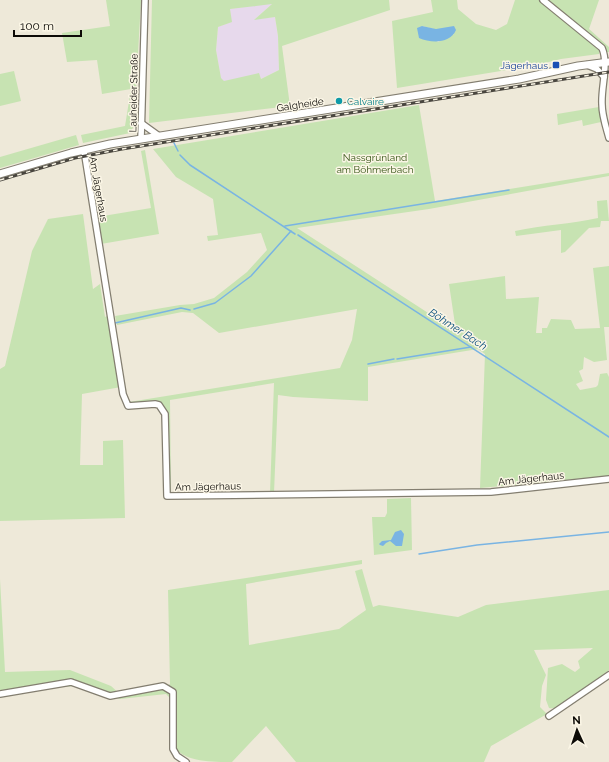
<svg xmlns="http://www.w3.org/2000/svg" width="609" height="762" font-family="Raleway,sans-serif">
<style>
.commercial{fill:#e7d9ec}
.built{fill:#e5dec7}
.green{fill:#c7e3b2;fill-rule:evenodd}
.water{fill:#79b4e3}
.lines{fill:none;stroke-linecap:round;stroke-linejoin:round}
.stream{stroke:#79b4e3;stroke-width:1.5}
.minor-casing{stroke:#837e70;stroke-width:8}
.major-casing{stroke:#837e70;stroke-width:9}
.minor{stroke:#fff;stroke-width:5.5}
.major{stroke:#fff;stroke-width:7}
.rail-casing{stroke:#49463f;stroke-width:3}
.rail{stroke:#fbf6e6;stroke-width:1.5;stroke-dasharray:4.5;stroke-linecap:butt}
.transit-dot{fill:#1a4fb4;stroke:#fbf6e6;stroke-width:1.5}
.culture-dot{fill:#0f9aa8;stroke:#fbf6e6;stroke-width:1.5}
.labels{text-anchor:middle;stroke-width:3;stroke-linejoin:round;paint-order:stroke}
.transit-label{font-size:10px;fill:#164399;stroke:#fbf6e6;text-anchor:end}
.street-label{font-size:10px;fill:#0d0b07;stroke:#fbf6e6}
.culture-label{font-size:10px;fill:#0d838f;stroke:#fbf6e6;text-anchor:start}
.park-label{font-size:10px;fill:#335212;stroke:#fbf6e6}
.water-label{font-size:11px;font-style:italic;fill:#0e5380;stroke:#fbf6e6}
</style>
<rect width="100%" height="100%" fill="#eee9d9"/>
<polygon class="commercial" points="273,3 255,19 275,17 278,36 279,70 261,79 259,74 225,82 221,79 216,50 218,27 231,22 230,9"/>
<polygon class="built" points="147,144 148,146 70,160 0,181 0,179 72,158"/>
<g class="green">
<polygon points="106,0 141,0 134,126 130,133 83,143 81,135 125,126 131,89 102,94 97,60 67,62 62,33 110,26"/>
<path d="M152 0H389L390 10 282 46 290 106 149 123ZM272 4 254 20 275 17 278 36 279 70 261 79 259 73 224 81 221 78 216 50 218 27 232 22 230 9Z"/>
<path d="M431 0H457L458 9 476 24 496 30 507 24 515 0H539L599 50V54L561 59 532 66 397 88 392 21 433 12ZM422 26 454 34 438 42Z"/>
<polygon points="548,0 599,0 589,29 609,47 609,52 607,52 605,48"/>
<polygon points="14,71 21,101 0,106 0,74"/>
<polygon points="419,105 435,201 609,173 609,176 429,209 297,228 456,331 449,284 505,276 506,299 539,297 536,333 542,333 542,328 547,328 551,319 571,320 575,329 600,328 593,268 609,266 609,327 604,327 607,360 594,362 584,357 583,369 579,371 583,381 576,384 580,390 596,387 598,385 600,374 607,373 609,377 609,476 480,488 485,354 478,349 368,367 368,401 293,397 278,395 274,493 270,493 274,383 170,400 171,493 169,493 166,415 160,403 155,401 132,404 129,402 340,368 352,340 357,309 219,333 193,313 182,312 117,325 115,316 180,305 194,304 214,298 247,272 267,250 261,233 208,241 207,236 218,235 213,199 176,177 153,149"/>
<polygon points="599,107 601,122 583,126 582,120 558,125 557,114"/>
<polygon points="76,135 79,145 0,168 0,157"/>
<polygon points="145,150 159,234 101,244 97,217 151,208 141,151"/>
<path d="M607 200 609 221H601L600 227 589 228 565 252 561 253V230L516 236 515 231C543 225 571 224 598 218L597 201Z"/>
<polygon points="83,214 93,289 100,284 105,317 109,315 121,387 82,394 80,465 103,465 103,441 123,440 125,518 0,521 0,369 5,366 32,251 48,219"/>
<polygon points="411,498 412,550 374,555 372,517 385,517 387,513 387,499"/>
<path d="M362 560V564L246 584 249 645 339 629 366 610 355 571 362 569 373 607 379 605 458 617 486 605 609 590V670C596 680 565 711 549 708L546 700 548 668 562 664 575 672 580 668 578 661 593 648 534 650 546 675 542 686 540 707 547 714 491 746 484 762H296L266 726 232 762C212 762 186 762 175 748L176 696 169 697 166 694 120 699 74 686 0 693V579L5 672 70 670 111 686 122 696 163 689 170 684 168 590Z"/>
</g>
<g class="water">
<path d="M422 26 436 29 454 26 456 30C450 44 431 43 419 38L417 28Z"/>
<polygon points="401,530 404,534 402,546 396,546 390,541 386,543 383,546 380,545 379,544 382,541 391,540 395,532"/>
</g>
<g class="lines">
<g class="stream">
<polyline points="174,143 178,151"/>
<polyline points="180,155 190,165 295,234"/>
<polyline points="285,226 509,190"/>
<polyline points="298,235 609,437"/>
<polyline points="194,309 215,303 251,276 291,231"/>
<polyline points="115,323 181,308 190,310"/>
<polyline points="397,359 471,347"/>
<polyline points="368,364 394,359"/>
<polyline points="419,554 477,545 609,532"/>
</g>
<defs>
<g id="minor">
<path d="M543 0 602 48C609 64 601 87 602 104 602 116 606 127 609 138"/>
<polyline points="587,65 597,69 604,77"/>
<polyline points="141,123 159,136"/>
<polyline points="141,139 145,0"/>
<polyline points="83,150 85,156 123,394 128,406 155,404 159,405 165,414 167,496 491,492 609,479"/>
<polyline points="0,694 71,682 110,696 163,686 173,692 173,749 177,756 186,762"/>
<polyline points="549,716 609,675"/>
</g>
<polyline id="major" points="0,174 71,153 110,144 519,79 578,66 609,62"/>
</defs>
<use href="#minor" class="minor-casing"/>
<use href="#major" class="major-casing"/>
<use href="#minor" class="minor"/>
<use href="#major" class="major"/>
<defs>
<polyline id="rail" points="0,180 75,158 122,149 609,72"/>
</defs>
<use href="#rail" class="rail-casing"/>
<use href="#rail" class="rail"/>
</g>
<rect class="transit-dot" x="552" y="61" width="8" height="8" rx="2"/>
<circle class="culture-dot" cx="339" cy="101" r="4"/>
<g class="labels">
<g class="transit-label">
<text x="548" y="69">Jägerhaus</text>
</g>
<g class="street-label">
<text transform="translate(133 93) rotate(-89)" y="4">Lauheider Straße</text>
<text transform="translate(300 104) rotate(-9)" y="4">Galgheide</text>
<text transform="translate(99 189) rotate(80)" y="4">Am Jägerhaus</text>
<text transform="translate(531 478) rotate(-6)" y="4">Am Jägerhaus</text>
<text transform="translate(208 486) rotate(-1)" y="4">Am Jägerhaus</text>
</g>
<g class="culture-label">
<text x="347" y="105">Calvaire</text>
</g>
<g class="park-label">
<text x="375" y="161">Nassgrünland<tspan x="375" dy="12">am Böhmerbach</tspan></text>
</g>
<g class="water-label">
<text transform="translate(458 329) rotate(33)" y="4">Böhmer Bach</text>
</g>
</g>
<g transform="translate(577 730) rotate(357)" stroke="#fbf6e6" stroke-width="3" paint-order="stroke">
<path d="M0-3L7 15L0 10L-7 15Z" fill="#0d0b07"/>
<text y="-6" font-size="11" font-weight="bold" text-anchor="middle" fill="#0d0b07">N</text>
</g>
<path d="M14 30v6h67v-6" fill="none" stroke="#0d0b07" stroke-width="2"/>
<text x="20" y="30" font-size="12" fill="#0d0b07" stroke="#fbf6e6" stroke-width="3" paint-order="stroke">100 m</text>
</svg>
